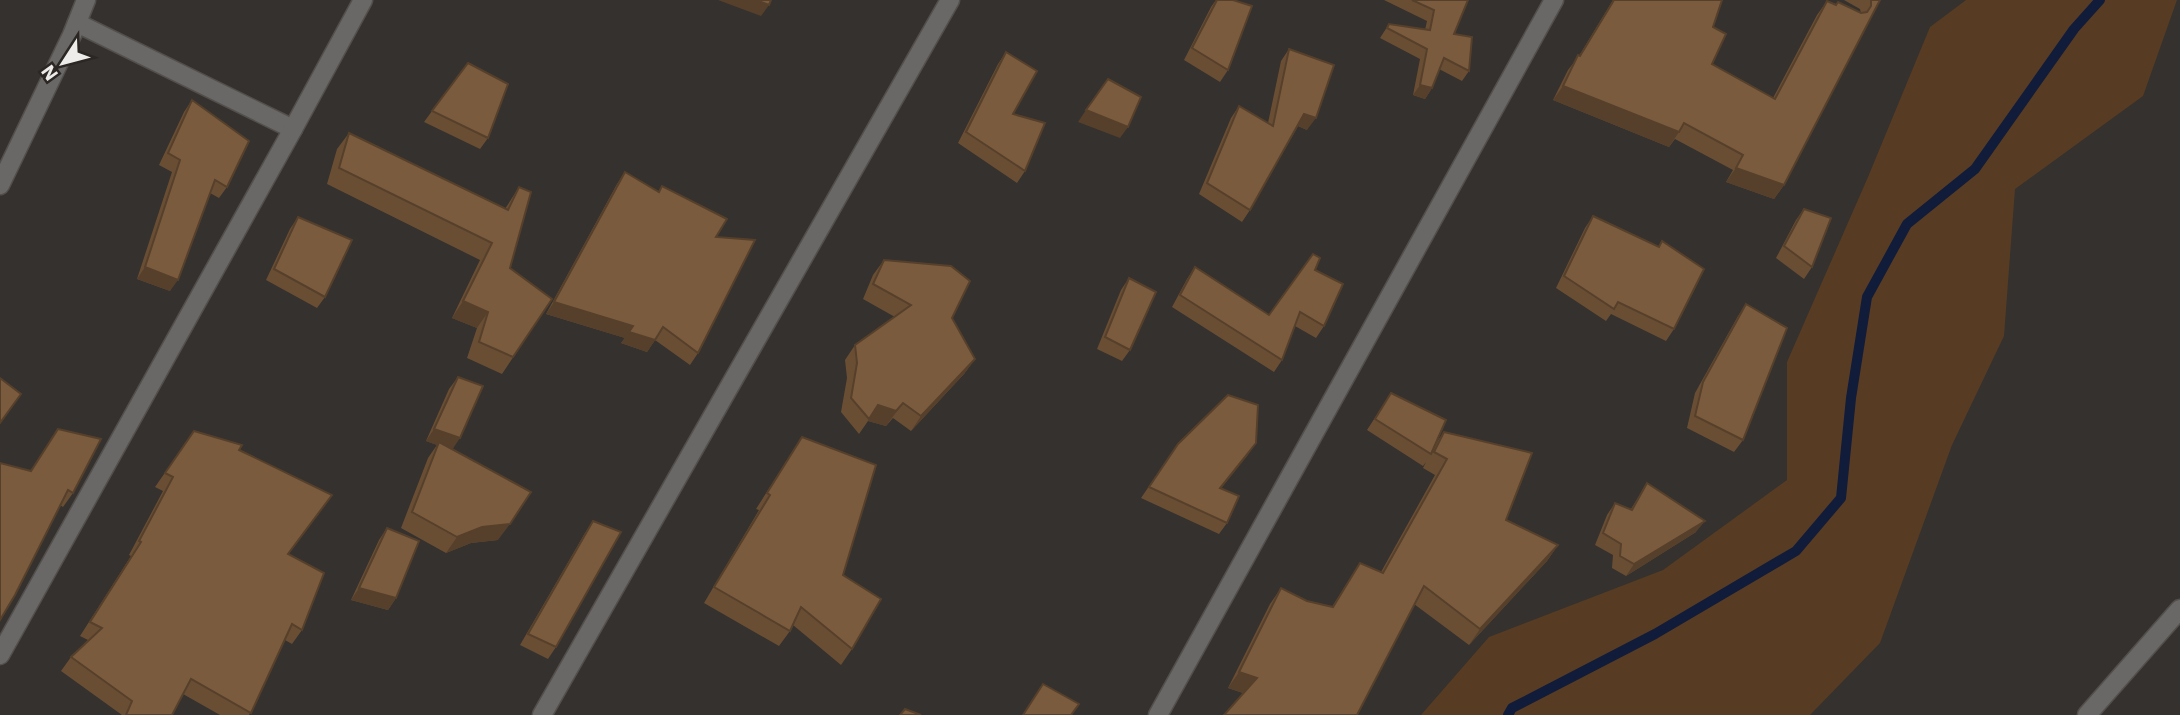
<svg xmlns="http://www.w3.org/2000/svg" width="2180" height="715" font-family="'IBM Plex Sans',sans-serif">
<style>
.green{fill:#573c23}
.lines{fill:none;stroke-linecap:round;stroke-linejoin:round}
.stream{stroke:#111b3a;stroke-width:10}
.minor-casing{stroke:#524f4c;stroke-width:21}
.minor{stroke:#6a6866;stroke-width:18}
.wall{fill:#6a4e34}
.shaded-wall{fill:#56402b}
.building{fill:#7b5b3d;stroke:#56402b;stroke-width:2}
</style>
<rect width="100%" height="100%" fill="#34312e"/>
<polygon class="green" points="1966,0 2177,0 2143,96 2015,189 2004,336 1952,445 1880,643 1810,715 1421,715 1489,637 1663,570 1787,480 1787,362 1868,177 1930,27"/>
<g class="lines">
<polyline class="stream" points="1508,715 1512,708 1655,634 1796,551 1841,498 1851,398 1867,297 1907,224 1975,169 2074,29 2100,0"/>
<defs>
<g id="minor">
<polyline points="77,23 293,129"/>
<polyline points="0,185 72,35 86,0"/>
<polyline points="0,655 293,129 363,0"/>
<polyline points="542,715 950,0"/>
<polyline points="1158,715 1554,0"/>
<polyline points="2087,715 2180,609"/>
</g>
</defs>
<use href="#minor" class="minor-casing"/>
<use href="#minor" class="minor"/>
</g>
<g class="wall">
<polygon points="1216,0 1233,0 1228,70 1220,82 1184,60 1211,7"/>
<polygon points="1384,0 1468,0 1454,34 1469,71 1462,81 1439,69 1432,88 1425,99 1413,95 1420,59 1380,38 1389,24 1425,30 1427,21"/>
<polygon points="1613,0 1722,0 1713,27 1712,64 1773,98 1817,15 1827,1 1861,13 1860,9 1844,0 1880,0 1784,185 1774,199 1726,182 1733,170 1675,139 1669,147 1553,100 1568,70 1579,56"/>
<polygon points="1289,49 1307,130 1298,126 1250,210 1242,222 1199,194 1231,118 1239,106 1268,123 1281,61"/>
<polygon points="1006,52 1013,114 1025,171 1017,183 958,143 998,64"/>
<polygon points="192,100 227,187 219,198 210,193 170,291 137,279 172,172 159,165 184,112"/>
<polygon points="432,111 488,138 480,149 424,122"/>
<polygon points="349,133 505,209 519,187 510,268 552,299 502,374 467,358 477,328 452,318 480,260 327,184 337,149"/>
<polygon points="625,172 658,192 662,186 716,237 698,353 690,365 655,340 647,352 621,343 625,338 546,314 617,184"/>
<polygon points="1804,209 1812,267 1804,279 1776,258 1796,220"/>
<polygon points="1593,216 1658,247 1662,241 1674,329 1666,341 1611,314 1606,321 1556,288 1585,228"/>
<polygon points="298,217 325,297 317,308 266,280 290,229"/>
<polygon points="884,260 952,318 975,359 964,374 911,431 893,418 886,426 868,421 859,434 841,412 847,378 845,360 855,345 895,317 863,299 873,275"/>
<polygon points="1195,267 1269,315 1315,270 1324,326 1316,338 1295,326 1282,360 1274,372 1172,307 1187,279"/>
<polygon points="1129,278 1130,350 1122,361 1097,349 1121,290"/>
<polygon points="1746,304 1743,440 1734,452 1687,428 1695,393 1738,316"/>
<polygon points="458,377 453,449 498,540 471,543 446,553 401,528 428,458 437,445 426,441 449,389"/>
<polygon points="1391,393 1436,443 1444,432 1506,520 1558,545 1547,561 1469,645 1414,604 1243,693 1228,688 1270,604 1281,588 1307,601 1332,607 1360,563 1381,572 1435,475 1423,468 1426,462 1423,466 1367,430"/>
<polygon points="194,431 239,450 289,554 302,630 292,644 285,640 249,715 220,715 183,694 172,715 122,715 61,671 71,657 88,640 80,636 131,556 129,555 163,491 155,487"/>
<polygon points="802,437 843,575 852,649 841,665 793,625 790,631 779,646 704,603 759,510 756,509"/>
<polygon points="1256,443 1221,488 1227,523 1219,534 1141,498 1178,444"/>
<polygon points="30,471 73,493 63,507 60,505"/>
<polygon points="1647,483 1696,532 1626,576 1612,568 1613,555 1595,545 1607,515 1615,503 1631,509"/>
<polygon points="593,521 556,647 548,659 520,645 585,533"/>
<polygon points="387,528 396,598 388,610 351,600 379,540"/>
</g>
<g class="shaded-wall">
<polygon points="718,0 756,0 769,5 761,16"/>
<polygon points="1420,85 1432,88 1425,99 1413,95"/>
<polygon points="1563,86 1679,132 1669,147 1553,100"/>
<polygon points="1086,110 1128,127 1120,138 1078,122"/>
<polygon points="1304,114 1316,118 1307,130 1296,125"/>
<polygon points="1736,168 1784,185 1774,199 1726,182"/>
<polygon points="145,267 178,280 170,291 137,279"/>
<polygon points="463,301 488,312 477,328 452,318"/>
<polygon points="554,302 633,326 625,338 546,314"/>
<polygon points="629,332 655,340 647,352 621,343"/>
<polygon points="975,359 964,374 911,431 921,416"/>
<polygon points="903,403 886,426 868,421 878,405"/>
<polygon points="434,429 460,438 452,450 439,442 437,445 426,441"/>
<polygon points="1256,443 1248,455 1212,500 1220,488"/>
<polygon points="1705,521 1696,532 1626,576 1634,564"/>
<polygon points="510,524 498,540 471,543 446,553 457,537 482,527"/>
<polygon points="1558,545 1547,561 1469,645 1480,629"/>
<polygon points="359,588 396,598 388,610 351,600"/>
<polygon points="1239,672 1257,678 1246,694 1228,688"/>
</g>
<g class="building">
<polygon points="756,0 771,0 769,5"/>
<polygon points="1217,0 1233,0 1252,6 1228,70 1192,48"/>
<polygon points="1412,0 1468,0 1454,34 1472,37 1469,71 1444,58 1432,88 1420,85 1427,49 1387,28 1389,24 1430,30 1434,10"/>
<polygon points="1614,0 1722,0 1713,27 1726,34 1712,64 1775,99 1827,1 1836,5 1838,2 1861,13 1867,12 1871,6 1871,0 1880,0 1784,185 1736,168 1743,155 1684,123 1679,132 1563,86 1578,55 1580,56"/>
<polygon points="1289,49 1334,65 1316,118 1304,114 1250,210 1207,183 1239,106 1273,126"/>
<polygon points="1006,52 1037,71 1013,114 1045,123 1025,171 966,132"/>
<polygon points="468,63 508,84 488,138 432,111"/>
<polygon points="1108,79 1141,97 1128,127 1086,110"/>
<polygon points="192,100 249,141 227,187 215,180 178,280 145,267 180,160 168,153"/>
<polygon points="349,133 508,210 519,187 531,192 510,268 552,299 513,357 479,342 488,312 463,301 492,243 339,168"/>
<polygon points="625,172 659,192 662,186 727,219 716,237 755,240 698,353 663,327 655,340 629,332 633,326 554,302"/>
<polygon points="1804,209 1831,218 1812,267 1784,246"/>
<polygon points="1593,216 1659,247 1662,241 1704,269 1674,329 1618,302 1614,309 1564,276"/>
<polygon points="298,217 352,240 325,297 274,269"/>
<polygon points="1313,254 1320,258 1315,270 1343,284 1324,326 1300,312 1282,360 1180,295 1195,267 1269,315"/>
<polygon points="884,260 951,266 970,281 952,318 975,359 921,416 903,403 896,411 878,405 869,419 851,398 857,363 855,345 911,305 873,284"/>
<polygon points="1129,278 1156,292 1130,350 1105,337"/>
<polygon points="1746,304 1787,328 1743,440 1695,416 1703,382"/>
<polygon points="458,377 483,386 460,438 434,429"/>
<polygon points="0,378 21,394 0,423"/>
<polygon points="1391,393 1446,420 1431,454 1375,419"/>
<polygon points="1228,395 1258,405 1256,443 1220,488 1239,496 1227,523 1149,487 1178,444"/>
<polygon points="58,429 101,439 73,493 68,490 15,595 0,620 0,463 31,471"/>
<polygon points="194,431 242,445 239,450 332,495 288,554 324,573 302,630 292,624 251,713 191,679 172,715 126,715 132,701 71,657 102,628 90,622 141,542 139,541 173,477 165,473"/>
<polygon points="1444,432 1532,453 1506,520 1558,545 1480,629 1424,586 1357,715 1224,715 1257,678 1239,672 1281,588 1307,601 1333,607 1360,563 1383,573 1447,459 1434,452"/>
<polygon points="802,437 876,465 843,575 881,599 852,649 801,607 790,631 714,587 770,495 767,493"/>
<polygon points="439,442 531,492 510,524 482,527 457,537 412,512"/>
<polygon points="1647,483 1705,521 1634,564 1620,556 1621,544 1603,533 1615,503 1632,510"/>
<polygon points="593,521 621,532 556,647 528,634"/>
<polygon points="387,528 419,541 396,598 359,588"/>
<polygon points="1043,684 1079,704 1071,715 1023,715"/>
<polygon points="905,709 921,715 900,715"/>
</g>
<g transform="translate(63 63) rotate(234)" stroke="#2a2724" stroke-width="5" paint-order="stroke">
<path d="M0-5L12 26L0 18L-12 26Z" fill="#eeecea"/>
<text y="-10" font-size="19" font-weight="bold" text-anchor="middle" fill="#eeecea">N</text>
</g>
</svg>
